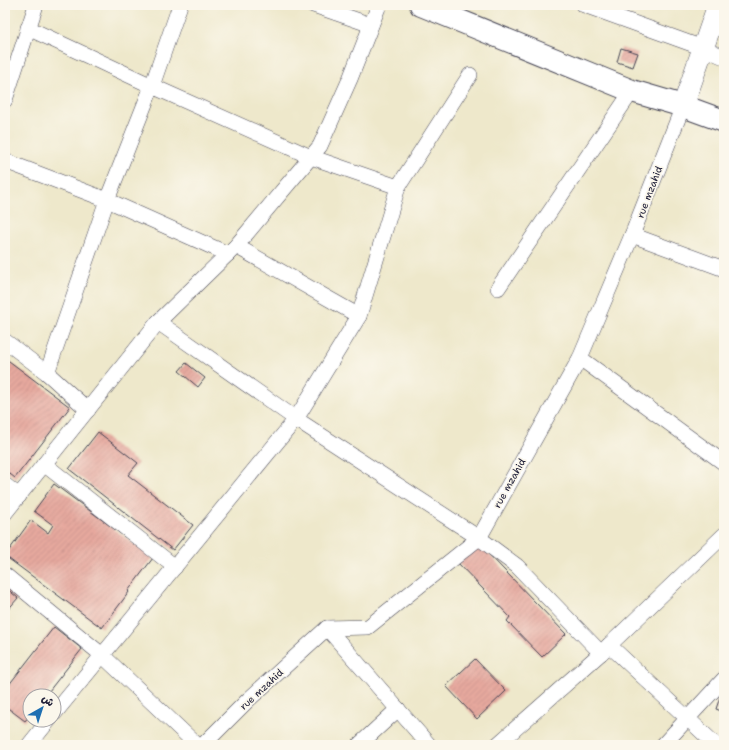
<svg xmlns="http://www.w3.org/2000/svg" width="729" height="750" font-family="'Shantell Sans','Playpen Sans Arabic',sans-serif">
<style>
.building{fill:url(#building-hatch)}
.lines{fill:none;stroke-linecap:round;stroke-linejoin:round}
.street-casing{stroke:#414051;stroke-width:16}
.secondary-casing{stroke:#414051;stroke-width:22}
.primary-casing{stroke:#414051;stroke-width:24}
.street{stroke:#fff;stroke-width:15}
.secondary{stroke:#fff;stroke-width:21}
.primary{stroke:#fff;stroke-width:22}
.labels{text-anchor:middle;stroke-width:3.5;stroke-linejoin:round;paint-order:stroke}
.street-label{font-size:10px;fill:#22223b;stroke:#fbf7ec}
</style>
<defs>
<pattern id="building-hatch" width="6" height="6" patternUnits="userSpaceOnUse"><rect width="6" height="6" fill="#e6a89e"/><path d="M-1 1l2-2M0 6l6-6M5 7l2-2" fill="none" stroke="#c59089"/></pattern>
</defs>
<rect width="100%" height="100%" fill="#fbf7ec"/>
<filter id="ink" filterUnits="userSpaceOnUse"><feTurbulence type="fractalNoise" baseFrequency=".025" numOctaves="2"/><feDisplacementMap in="SourceGraphic" scale="8" xChannelSelector="R" yChannelSelector="G"/><feConvolveMatrix kernelMatrix="1 2 1 2 8 2 1 2 1" color-interpolation-filters="sRGB"/></filter>
<filter id="wash" filterUnits="userSpaceOnUse"><feTurbulence type="fractalNoise" baseFrequency=".012" numOctaves="4" result="noise"/><feDisplacementMap in="SourceGraphic" scale="16" xChannelSelector="R" yChannelSelector="G"/><feGaussianBlur stdDeviation="0.9" result="paint"/><feColorMatrix in="noise" values="0 0 0 0 0 0 0 0 0 0 0 0 0 0 0 0 0 1.4 0 .05"/><feComposite in="paint" operator="in"/></filter>
<g filter="url(#wash)">
<rect width="100%" height="100%" fill="#eee8cb"/>
<g id="blocks">
<g class="building">
<polygon points="621,48 638,53 633,67 617,62"/>
<polygon points="5,358 70,407 15,478 5,470"/>
<polygon points="186,363 205,378 198,387 179,371"/>
<polygon points="98,432 138,463 128,475 193,525 173,550 69,469"/>
<polygon points="54,484 153,558 128,591 129,592 102,628 5,556 31,520 48,533 53,525 34,511"/>
<polygon points="477,542 566,634 542,657 507,621 510,617 456,561"/>
<polygon points="5,587 18,598 5,613"/>
<polygon points="54,627 82,649 45,696 30,696 30,715 25,721 5,706 5,684 8,686"/>
<polygon points="475,659 506,691 477,719 446,686"/>
<polygon points="720,697 724,699 724,712 716,709"/>
</g>
</g>
</g>
<g filter="url(#ink)">
<use href="#blocks" fill-opacity="0" stroke="#414051" stroke-width="1"/>
<g class="lines">
<defs>
<g id="street">
<polyline points="313,5 371,25"/>
<polyline points="584,5 703,48 724,57"/>
<polyline points="28,28 152,86 311,157 398,187"/>
<polyline points="5,100 36,5"/>
<polyline points="5,161 107,200 228,254"/>
<polyline points="632,235 724,269"/>
<polyline points="236,246 359,316"/>
<polyline points="498,288 632,91"/>
<polyline points="158,322 296,419 479,538 517,566 601,653"/>
<polyline points="5,341 47,373 88,410"/>
<polyline points="580,358 724,463"/>
<polyline points="47,373 107,200 152,86 180,5"/>
<polyline points="44,464 175,567"/>
<polyline points="5,485 19,496"/>
<polyline points="5,513 158,322 236,246 320,146 350,79 379,5"/>
<polyline points="5,575 102,655 197,745"/>
<polyline points="327,628 429,745"/>
<polyline points="609,645 716,745"/>
<polyline points="54,714 296,419 359,316 398,187 470,75"/>
<polyline points="29,745 49,720"/>
<polyline points="203,745 247,701 327,628 368,627 479,538 580,358 632,235 683,106"/>
<polyline points="359,745 398,709"/>
<polyline points="497,745 601,653 724,535"/>
<polyline points="663,745 724,679"/>
</g>
<polyline id="secondary" points="683,106 718,5"/>
<polyline id="primary" points="421,5 632,91 683,106 724,121"/>
</defs>
<use href="#street" class="street-casing"/>
<use href="#secondary" class="secondary-casing"/>
<use href="#primary" class="primary-casing"/>
<use href="#street" class="street"/>
<use href="#secondary" class="secondary"/>
<use href="#primary" class="primary"/>
</g>
</g>
<g class="labels">
<g class="street-label">
<text transform="translate(649 192) rotate(-69)" y="4">rue mzahid</text>
<text transform="translate(509 483) rotate(-61)" y="4">rue mzahid</text>
<text transform="translate(261 689) rotate(-43)" y="4">rue mzahid</text>
</g>
</g>
<rect width="729" height="750" fill="none" stroke="#fbf7ec" stroke-width="20"/>
<g transform="translate(42 708) rotate(39)"><circle r="19" fill="#fbf7ec" stroke="#a4a2a5"/>
<path d="M0-3L7 15L0 10L-7 15Z" fill="#1f6fb2"/>
<text y="-6" font-size="11" font-weight="bold" text-anchor="middle" fill="#22223b">ش</text>
</g>
</svg>
